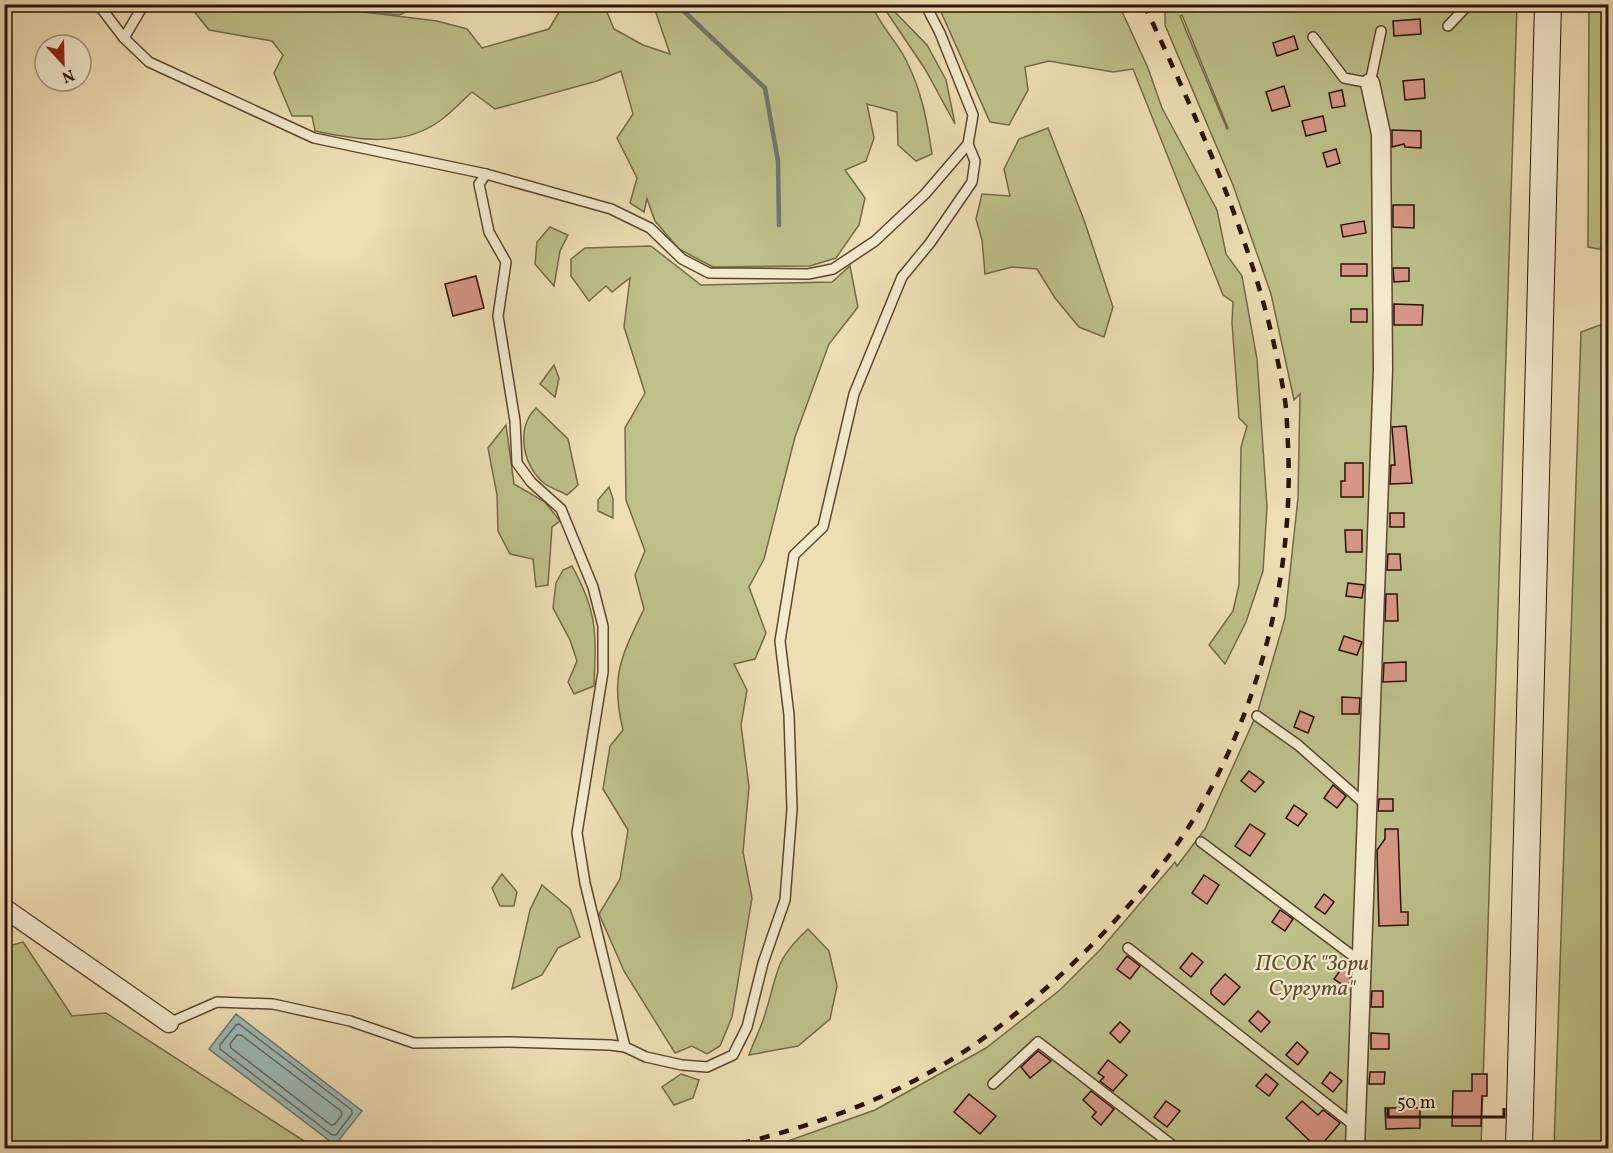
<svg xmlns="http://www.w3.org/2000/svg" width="1613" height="1153" font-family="Vollkorn,serif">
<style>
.green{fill:#bdc089;stroke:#756948;stroke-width:1.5;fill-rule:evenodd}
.water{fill:#9cbab6;stroke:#707770;stroke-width:1.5}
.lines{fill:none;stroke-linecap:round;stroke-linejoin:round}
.shore{stroke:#64665e;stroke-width:1.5}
.stream{stroke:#707770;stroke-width:4.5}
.building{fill:#d69686;stroke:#2d1207;stroke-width:1.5}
.lane-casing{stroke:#5d4532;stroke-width:12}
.street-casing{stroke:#5d4532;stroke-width:21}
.secondary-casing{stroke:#2d1207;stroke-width:28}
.lane{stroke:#f3eace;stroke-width:9}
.street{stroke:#f3eace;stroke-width:18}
.secondary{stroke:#f3eace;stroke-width:26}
.rail{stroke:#2d1207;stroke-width:4.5;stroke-dasharray:10 10;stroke-linecap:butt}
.labels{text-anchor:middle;stroke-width:4.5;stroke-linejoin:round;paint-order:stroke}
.park-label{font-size:22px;font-style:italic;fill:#5f4f34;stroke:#f3eace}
</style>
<rect width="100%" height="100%" fill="#eddeb3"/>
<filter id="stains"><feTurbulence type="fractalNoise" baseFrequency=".00333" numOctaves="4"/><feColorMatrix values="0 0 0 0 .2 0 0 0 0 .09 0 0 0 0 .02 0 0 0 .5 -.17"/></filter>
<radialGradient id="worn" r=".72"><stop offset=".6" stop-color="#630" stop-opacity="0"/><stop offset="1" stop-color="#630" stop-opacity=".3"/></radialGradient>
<g class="green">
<path d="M189 5H352L356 11 437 21 467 29 482 48 549 29 563 5H604L614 29 643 45 670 54 654 7 656 5H872C880 26 896 40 906 60 922 92 927 120 932 154L916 161 898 145 897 112 867 104 874 138 866 161 845 170 865 198 859 225 836 258 810 266 713 267 679 249 655 221 647 199 644 212 630 203 637 178 617 138 633 114 621 71 597 81 495 109 472 92C462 101 452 112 441 120 404 148 357 140 315 131L312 116H292L274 73 283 55 272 41 209 30Z"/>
<polygon points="882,5 891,5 893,10 927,45 946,80 955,124 925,69"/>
<polygon points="938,5 1119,5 1148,68 1162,108 1217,210 1226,254 1242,276 1257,359 1267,507 1263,571 1246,622 1225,664 1209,645 1233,611 1239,585 1241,447 1247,426 1239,418 1232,323 1233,302 1223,295 1133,69 1113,72 1049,61 1025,67 1028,90 1009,125 990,122"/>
<path d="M1165 5H1517L1481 1148H792L785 1142 875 1110 986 1048 1060 990 1101 949 1175 862 1177 866 1205 829 1258 711 1285 618 1298 498 1300 394 1294 400 1271 294 1233 185 1165 25ZM1182 15 1228 128 1227 129 1180 16Z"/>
<polygon points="1589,5 1608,5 1608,242 1599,249 1588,247"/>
<polygon points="1048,128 1084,220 1113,307 1104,337 1079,327 1055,298 1037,269 1012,267 985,274 982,240 976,219 982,194 1010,196 1004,169 1019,139"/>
<polygon points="550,227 568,235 560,251 554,286 535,264 537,242"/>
<path d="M651 246 701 285 832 282 850 266 858 307 829 344 795 437 764 559 749 587 766 633 755 659 734 664 747 690 741 725 749 787 743 852 752 898 732 1017 720 1046 707 1054 692 1046 675 1053 624 971 599 914 620 879 628 830 603 789 610 746 623 730C610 676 621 657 644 609L635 575 645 551 626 500 625 428 645 393 624 327 630 278 612 292 606 286 589 301 571 276V259L585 248Z"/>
<polygon points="1608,322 1608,1148 1554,1148 1581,332"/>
<polygon points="554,365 559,378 555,397 540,384"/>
<path d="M536 408 568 439 578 485 567 495C560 491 551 488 545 484 523 466 515 429 536 408Z"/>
<polygon points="506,425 514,484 545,502 560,521 552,527 548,585 536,587 533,559 510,554 498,531 497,495 488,448"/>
<polygon points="609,487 613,499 613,518 598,511 598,500"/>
<path d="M572 566C598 613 596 633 594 686L574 694 568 682 577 661 570 640 553 608 556 583 563 570Z"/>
<polygon points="502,874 517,892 514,906 500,906 492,888"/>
<polygon points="542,885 570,909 580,937 558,948 542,975 512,989 530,910"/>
<path d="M808 929 829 951 837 986 830 1019 798 1046 749 1055C754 1041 762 1026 766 1011 779 969 774 961 808 929Z"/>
<polygon points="23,942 72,1016 106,1013 315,1148 5,1148 5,947"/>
<polygon points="681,1074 699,1080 693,1098 674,1105 662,1087"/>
</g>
<g class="water">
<polygon points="352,5 422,5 399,15 356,11"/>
<polygon points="236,1014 362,1111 335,1145 209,1049"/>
</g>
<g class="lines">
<g class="shore">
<polygon points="239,1024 352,1110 352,1114 336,1135 332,1135 220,1049 220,1045 236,1025"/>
<polygon points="237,1035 241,1035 341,1111 342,1115 335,1124 331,1125 231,1048 230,1044"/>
</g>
<polyline class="stream" points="676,4 765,88 778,161 779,225"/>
</g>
<g class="building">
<polygon points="1420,19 1421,34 1394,36 1393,21"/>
<polygon points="1294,36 1298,49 1277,56 1273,43"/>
<polygon points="1424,79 1425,98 1405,100 1403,81"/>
<polygon points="1284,86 1290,106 1272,111 1266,92"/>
<polygon points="1342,90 1345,106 1332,108 1329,93"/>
<polygon points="1323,116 1326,131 1306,136 1302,121"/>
<polygon points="1392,130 1421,131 1421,148 1405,147 1404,144 1392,147"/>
<polygon points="1336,149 1340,163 1327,167 1323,153"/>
<polygon points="1393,205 1414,205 1414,228 1393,227"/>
<polygon points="1364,221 1366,233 1343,237 1341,225"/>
<rect x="1341" y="264" width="26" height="12"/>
<polygon points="1393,268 1409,268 1409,281 1394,282"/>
<polygon points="476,276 484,308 453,316 445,284"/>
<polygon points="1394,304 1423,305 1422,325 1394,325"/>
<rect x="1351" y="309" width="16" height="13"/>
<polygon points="1406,426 1412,483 1390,484 1391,465 1395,465 1392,427"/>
<polygon points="1345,463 1363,463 1363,497 1341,497 1341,481 1345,481"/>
<rect x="1390" y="513" width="14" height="14"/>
<polygon points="1345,530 1362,530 1362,552 1346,552"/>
<polygon points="1388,554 1400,554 1401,570 1387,570"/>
<polygon points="1348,583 1364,585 1362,598 1346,596"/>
<polygon points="1386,594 1397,594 1398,621 1385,621"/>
<polygon points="1344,636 1362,642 1357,655 1339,650"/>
<polygon points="1406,662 1406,681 1383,682 1384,663"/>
<polygon points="1342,697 1360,698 1359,714 1342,714"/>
<polygon points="1300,711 1314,717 1308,733 1294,727"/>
<polygon points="1249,771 1264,782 1255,792 1241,781"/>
<polygon points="1333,785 1346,796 1337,808 1324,798"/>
<polygon points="1379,799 1393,799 1393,811 1378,811"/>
<polygon points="1294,805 1307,814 1298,826 1286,818"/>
<polygon points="1250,824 1265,834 1250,856 1235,846"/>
<polygon points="1385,829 1398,829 1401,912 1408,912 1408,925 1379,926 1377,850 1385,839"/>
<polygon points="1204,875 1219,885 1207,904 1192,893"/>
<polygon points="1324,894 1334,902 1325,914 1315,907"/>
<polygon points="1280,910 1293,919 1285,931 1272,922"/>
<polygon points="1192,953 1203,962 1191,977 1180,968"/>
<polygon points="1127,956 1140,966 1130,979 1117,969"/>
<polygon points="1345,964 1350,968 1350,982 1346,987 1334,979"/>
<polygon points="1225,974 1240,987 1224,1005 1211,994 1211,990"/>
<polygon points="1372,991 1383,991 1383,1007 1371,1007"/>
<polygon points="1258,1011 1270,1022 1261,1032 1249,1021"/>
<polygon points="1120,1022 1130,1031 1120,1043 1110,1033"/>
<polygon points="1371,1033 1389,1034 1389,1049 1371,1049"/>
<polygon points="1297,1042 1308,1052 1298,1065 1286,1055"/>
<polygon points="1038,1051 1051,1061 1030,1078 1021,1067"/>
<polygon points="1108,1060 1127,1075 1113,1091 1100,1081 1104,1077 1098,1073"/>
<polygon points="1330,1072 1342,1081 1333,1092 1322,1083"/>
<polygon points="1370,1072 1385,1072 1384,1084 1369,1084"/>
<polygon points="1266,1074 1278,1084 1269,1096 1256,1086"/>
<polygon points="1472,1074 1487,1074 1487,1096 1482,1096 1481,1126 1452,1126 1453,1091 1472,1091"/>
<polygon points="1091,1091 1114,1109 1101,1125 1092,1117 1096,1112 1083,1100"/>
<polygon points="969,1094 996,1116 980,1134 954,1112"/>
<polygon points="1166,1101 1180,1111 1167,1127 1154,1117"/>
<polygon points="1302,1101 1318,1115 1323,1110 1340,1123 1318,1149 1286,1118"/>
<polygon points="1385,1108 1420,1108 1420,1128 1386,1129"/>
</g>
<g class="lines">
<defs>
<g id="lane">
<polyline points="98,4 124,38 149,62 314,138 486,174 611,209 650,228 682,259 709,273 808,274 833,269 875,241 925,194 968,144 973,115 940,33 925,4"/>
<polyline points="1448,26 1469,4"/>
<polyline points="1313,37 1344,78 1370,83 1381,31"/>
<polyline points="124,38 144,4"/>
<polyline points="486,174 479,184 489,232 506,262 498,316 515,421 517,463 531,482 561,509 593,587 603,626 603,672 577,833 585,883 625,1047"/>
<polyline points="1257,716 1298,745 1366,805"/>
<polyline points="1201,842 1361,962"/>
<polyline points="1128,948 1356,1127"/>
<polyline points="169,1023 217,1002 273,1004 350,1021 414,1043 509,1042 610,1045 625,1047 646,1057 682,1065 707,1067 733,1055 747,1027 763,963 785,900 792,809 789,715 780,641 794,555 823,527 854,394 902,277 930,243 972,182 975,161 968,144"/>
<polyline points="993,1084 1038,1042 1176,1148"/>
</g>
<g id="street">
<polyline points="4,908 169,1023"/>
<polyline points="1355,1148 1383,369 1381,134 1370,83"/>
</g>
<polyline id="secondary" points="1519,1148 1548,4"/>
</defs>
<use href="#lane" class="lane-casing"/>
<use href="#street" class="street-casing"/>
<use href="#secondary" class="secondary-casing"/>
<use href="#lane" class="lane"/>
<use href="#street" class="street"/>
<use href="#secondary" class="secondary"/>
<path class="rail" d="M721 1148C793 1132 867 1108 932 1071 1025 1020 1142 906 1196 815 1261 705 1294 571 1288 445 1287 428 1287 410 1284 394 1261 257 1202 130 1144 4"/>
</g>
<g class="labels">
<g class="park-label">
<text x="1312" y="970">ПСОК "Зори<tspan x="1312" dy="25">Сургута"</tspan></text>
</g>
</g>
<rect width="1613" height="1153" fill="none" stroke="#eddeb3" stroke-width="24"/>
<rect x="6" y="6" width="1601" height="1141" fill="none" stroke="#2d1207" stroke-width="3"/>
<rect x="12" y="12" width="1589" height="1129" fill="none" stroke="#2d1207" stroke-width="1.5"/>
<g transform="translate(63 63) rotate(158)"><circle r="28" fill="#f3eace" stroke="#a4947e" stroke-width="1.5"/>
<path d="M0-4.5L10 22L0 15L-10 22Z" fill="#8f2418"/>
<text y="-9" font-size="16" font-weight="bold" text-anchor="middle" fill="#2d1207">N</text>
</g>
<path d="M1388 1108v9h116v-9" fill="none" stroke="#2d1207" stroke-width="3"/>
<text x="1397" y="1108" font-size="18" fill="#2d1207" stroke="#f3eace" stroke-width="4.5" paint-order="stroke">50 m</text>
<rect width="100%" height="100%" filter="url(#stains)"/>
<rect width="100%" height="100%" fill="url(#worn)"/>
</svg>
